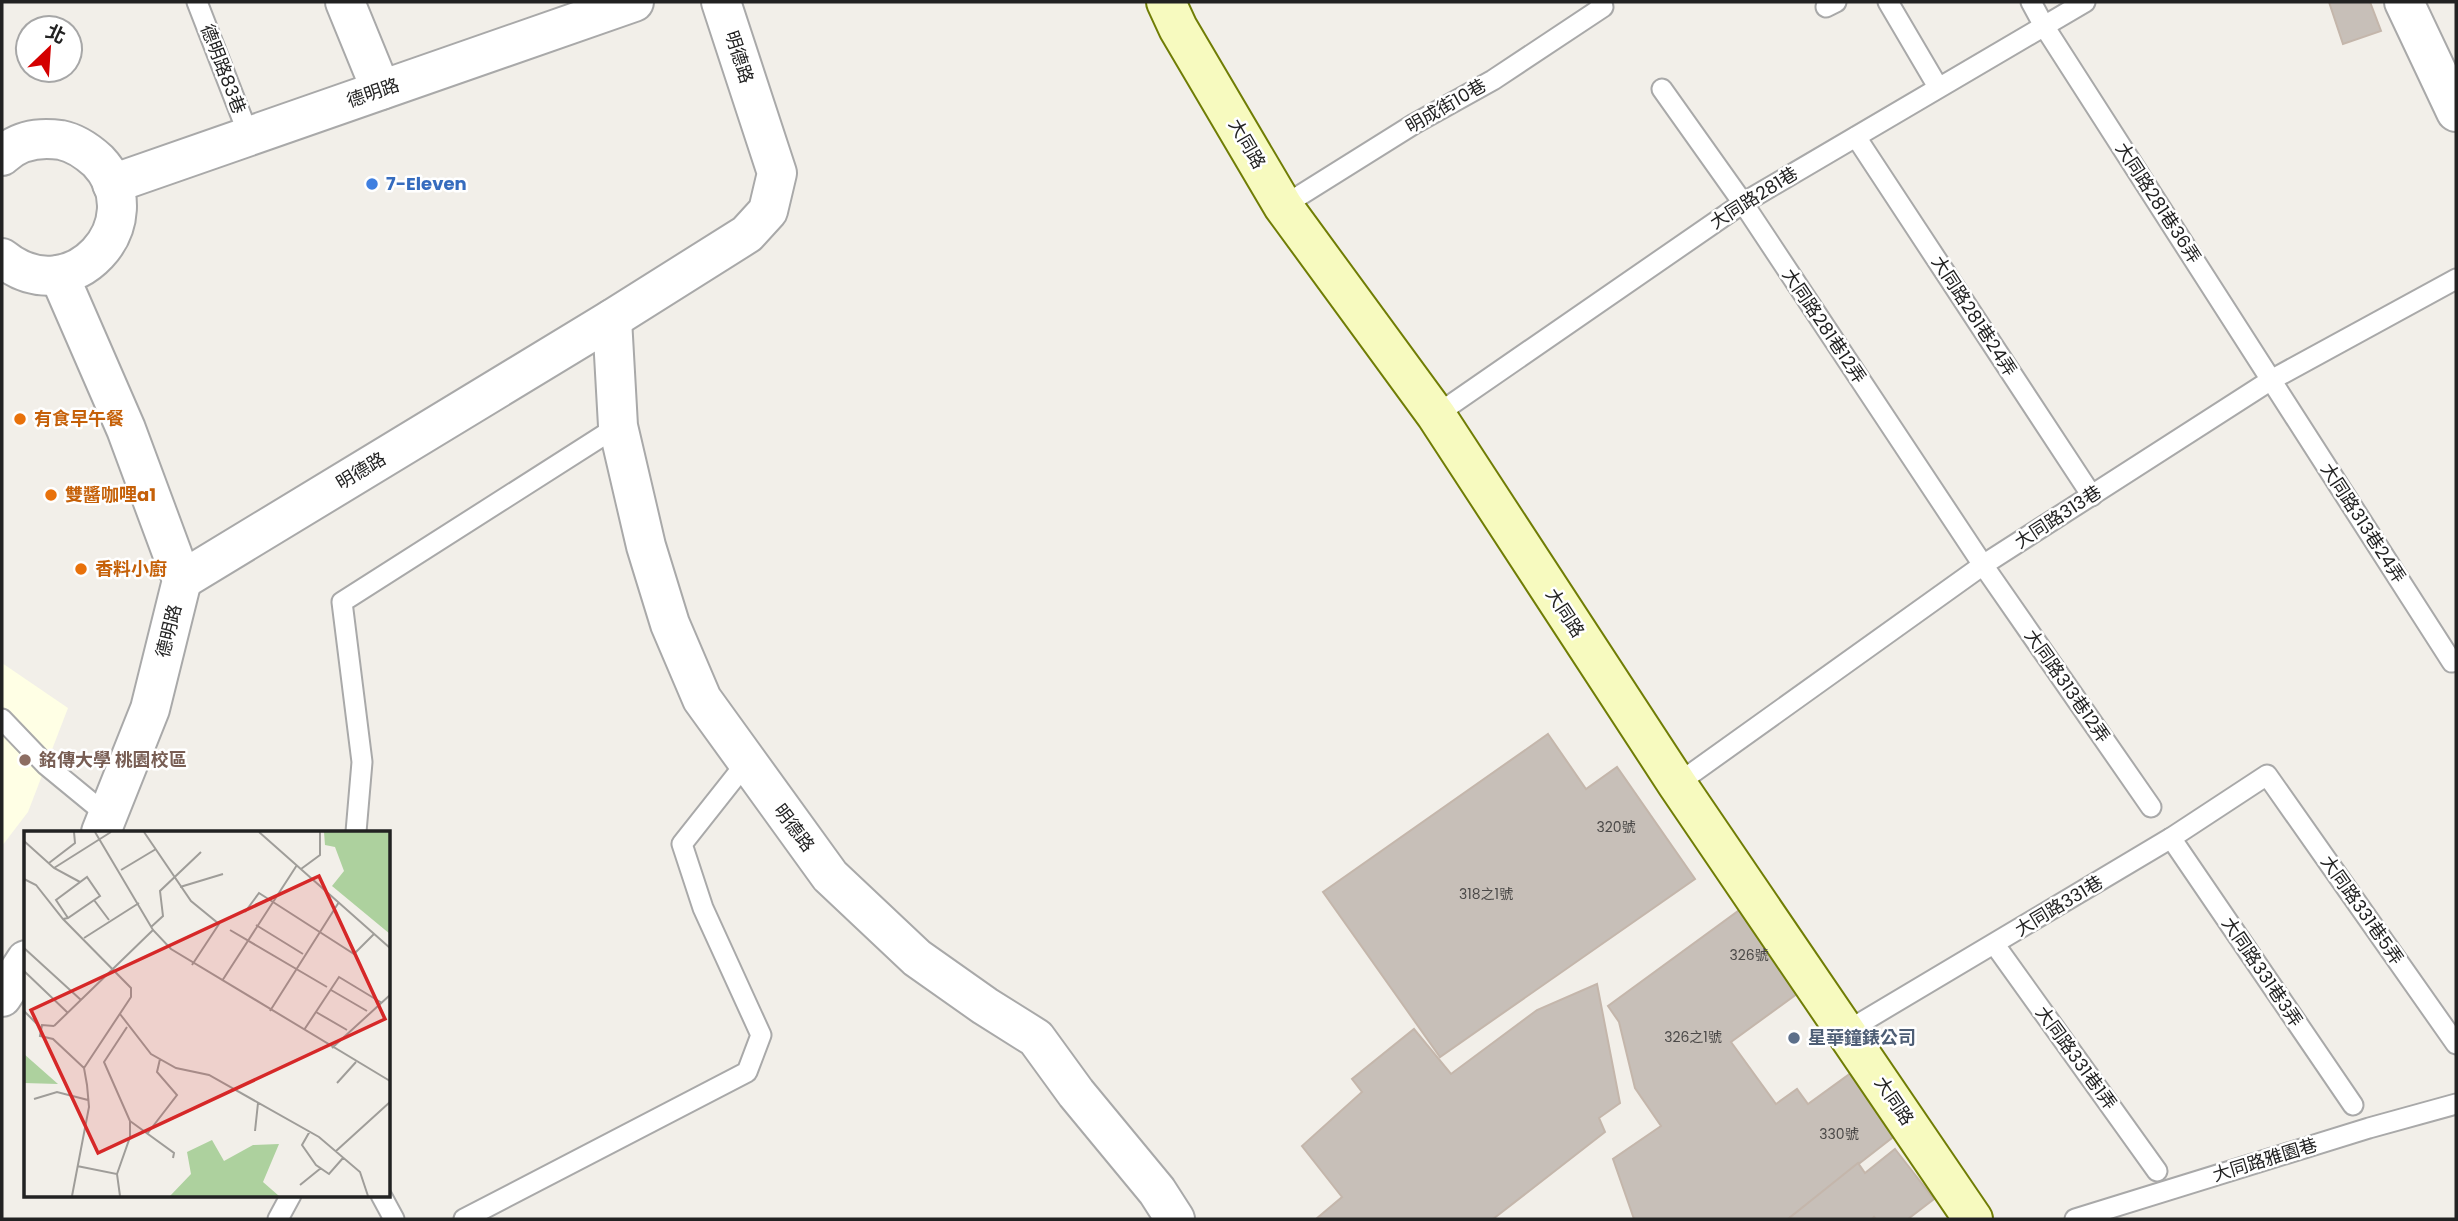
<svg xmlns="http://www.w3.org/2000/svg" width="2458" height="1221" font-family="Poppins,'Noto Sans TC',sans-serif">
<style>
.education{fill:#ffffe5}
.building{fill:#c7bfb8;stroke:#c4b6ab;stroke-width:2}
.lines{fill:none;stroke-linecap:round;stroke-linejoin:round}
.lane-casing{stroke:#a9a9a9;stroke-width:23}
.street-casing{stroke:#a9a9a9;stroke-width:42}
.secondary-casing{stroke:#707d05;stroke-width:42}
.lane{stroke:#fff;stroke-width:19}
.street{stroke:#fff;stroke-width:38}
.secondary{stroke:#f7fabf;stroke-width:38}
.shop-dot{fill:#3f7fe0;stroke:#fff;stroke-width:2.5}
.food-dot{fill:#e8710a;stroke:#fff;stroke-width:2.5}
.education-dot{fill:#8d6e63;stroke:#fff;stroke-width:2.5}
.service-dot{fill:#5c6f8a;stroke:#fff;stroke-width:2.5}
.labels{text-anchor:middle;stroke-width:5;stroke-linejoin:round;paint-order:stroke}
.number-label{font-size:14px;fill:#4b4948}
.street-label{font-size:18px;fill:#222;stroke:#fff}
.shop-label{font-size:18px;font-weight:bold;fill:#366cbe;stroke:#fff;text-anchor:start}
.food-label{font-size:18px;font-weight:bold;fill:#c56008;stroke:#fff;text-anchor:start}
.education-label{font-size:18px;font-weight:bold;fill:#785e54;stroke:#fff;text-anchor:start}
.service-label{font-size:18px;font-weight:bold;fill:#4e5e75;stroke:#fff;text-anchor:start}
.inset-road{fill:none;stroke:#9f9d99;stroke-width:2}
.view{fill:#d62828;fill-opacity:0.15;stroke:#d62828;stroke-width:3.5}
.inset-edge{fill:none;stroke:#222;stroke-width:3.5}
</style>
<rect width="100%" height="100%" fill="#f2efe9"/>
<polygon class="education" points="2,663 68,708 28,812 2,846"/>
<g class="building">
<polygon points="2329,2 2370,2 2381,31 2343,44"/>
<polygon points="1548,734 1586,789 1617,767 1695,879 1440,1057 1323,892"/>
<polygon points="1745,906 1805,988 1731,1042 1776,1104 1797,1089 1808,1104 1851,1073 1897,1134 1788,1219 1634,1219 1613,1159 1661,1126 1635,1088 1619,1022 1608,1006"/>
<polygon points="1597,984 1620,1103 1599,1118 1605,1132 1493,1219 1316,1219 1342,1197 1302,1146 1362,1092 1352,1079 1414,1029 1451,1074 1537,1010"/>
<polygon points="1895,1149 1934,1199 1908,1219 1876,1219 1874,1217 1872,1219 1788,1219 1858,1163 1865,1173"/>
</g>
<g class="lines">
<defs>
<g id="lane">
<polyline points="197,2 249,136"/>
<polyline points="1888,2 1938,87"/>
<polyline points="2031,2 2044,26 2452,662 2456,661"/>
<polyline points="1826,7 1836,2"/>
<polyline points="1662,89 1743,203 1983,565 2151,807"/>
<polyline points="1856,137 2092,496"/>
<polyline points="1283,206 1414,124 1493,80 1603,7 1600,2"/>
<polyline points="1436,415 1743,203 2085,2"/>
<polyline points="2,719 46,765 108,816"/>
<polyline points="1677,784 1983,565 2271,380 2456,279"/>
<polyline points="356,832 362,762 342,602 618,426"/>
<polyline points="2171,838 2353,1105"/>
<polyline points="1995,945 2157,1171"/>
<polyline points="1847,1031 2171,838 2267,775 2456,1044"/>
<polyline points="381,1195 394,1219"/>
<polyline points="278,1219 291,1195"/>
<polyline points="464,1219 747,1072 761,1035 703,908 682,844 746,763"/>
<polyline points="2075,1219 2369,1128 2456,1104"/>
</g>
<g id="street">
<polyline points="345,2 381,90"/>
<polyline points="2404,2 2456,112"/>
<path d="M2 156C18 140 40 137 61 140 76 143 87 151 98 161 155 221 72 315 2 258"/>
<polyline points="112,184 634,2"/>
<polyline points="59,275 126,429 182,580 150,709 101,832"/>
<polyline points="612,319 618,426 646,546 670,624 702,699 830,876 917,958 985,1006 1036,1038 1076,1093 1157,1191 1175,1219"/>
<polyline points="182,580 612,319 747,234 768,211 777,173 721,2"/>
<polyline points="2,997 26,960"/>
</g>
<polyline id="secondary" points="1166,2 1178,28 1283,206 1436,415 1677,784 1973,1219"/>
</defs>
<use href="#lane" class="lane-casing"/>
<use href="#street" class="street-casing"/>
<use href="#secondary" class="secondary-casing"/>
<use href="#lane" class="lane"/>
<use href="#street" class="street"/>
<use href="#secondary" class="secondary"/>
</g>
<circle class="shop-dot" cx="372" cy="184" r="7"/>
<g class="food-dot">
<circle cx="20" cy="419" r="7"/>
<circle cx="51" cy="495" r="7"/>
<circle cx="81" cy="569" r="7"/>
</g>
<circle class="education-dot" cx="25" cy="760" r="7"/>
<circle class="service-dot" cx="1794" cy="1038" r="7"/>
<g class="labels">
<g class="number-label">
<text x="1616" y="832">320號</text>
<text x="1486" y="899">318之1號</text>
<text x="1749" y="960">326號</text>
<text x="1693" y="1042">326之1號</text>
<text x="1839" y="1139">330號</text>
</g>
<g class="street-label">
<text transform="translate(739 57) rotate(72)" y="6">明德路</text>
<text transform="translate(223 69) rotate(69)" y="6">德明路83巷</text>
<text transform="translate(373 93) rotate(-19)" y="6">德明路</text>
<text transform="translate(1446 106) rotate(-30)" y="6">明成街10巷</text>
<text transform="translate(1247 144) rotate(60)" y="6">大同路</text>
<text transform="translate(1754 198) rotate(-32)" y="6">大同路281巷</text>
<text transform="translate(2158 203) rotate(57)" y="6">大同路281巷36弄</text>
<text transform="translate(1974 316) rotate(57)" y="6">大同路281巷24弄</text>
<text transform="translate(1824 326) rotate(56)" y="6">大同路281巷12弄</text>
<text transform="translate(361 471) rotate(-31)" y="6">明德路</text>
<text transform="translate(2058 517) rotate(-33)" y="6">大同路313巷</text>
<text transform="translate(2363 523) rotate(57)" y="6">大同路313巷24弄</text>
<text transform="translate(1565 613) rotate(57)" y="6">大同路</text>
<text transform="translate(169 631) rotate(-76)" y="6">德明路</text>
<text transform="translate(2067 686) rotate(55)" y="6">大同路313巷12弄</text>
<text transform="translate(794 828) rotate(53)" y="6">明德路</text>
<text transform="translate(2059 906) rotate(-31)" y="6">大同路331巷</text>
<text transform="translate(2362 910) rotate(55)" y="6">大同路331巷5弄</text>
<text transform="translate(2262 972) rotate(56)" y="6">大同路331巷3弄</text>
<text transform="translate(2076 1058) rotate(54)" y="6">大同路331巷1弄</text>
<text transform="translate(1894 1101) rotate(56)" y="6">大同路</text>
<text transform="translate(2265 1160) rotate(-17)" y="6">大同路雅園巷</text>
</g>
<g class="shop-label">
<text x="386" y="190">7-Eleven</text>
</g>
<g class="food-label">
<text x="34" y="425">有食早午餐</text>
<text x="65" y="501">雙醬咖哩a1</text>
<text x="95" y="575">香料小廚</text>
</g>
<g class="education-label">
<text x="39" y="766">銘傳大學 桃園校區</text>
</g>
<g class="service-label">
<text x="1808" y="1044">星華鐘錶公司</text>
</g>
</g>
<g transform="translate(24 831)">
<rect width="366" height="366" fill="#f2efe9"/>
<path d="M300 1H366V103L308 55 320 40 311 16 301 14ZM0 223 34 253 0 252ZM188 309 200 330 229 314 255 313 239 351 255 365H146L167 343 163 321Z" fill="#add19e"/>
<path class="inset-road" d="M71 1 129 99 147 118 366 250M120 1 167 70 195 93 168 134M235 1 366 117M0 10 30 37 56 51M25 32 51 12 50 1M30 37 87 1M277 38 296 24V1M97 39 132 18M0 48 12 54 39 88 107 157V166L60 237M156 56 199 43M70 69 85 89M221 81 235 62 330 123 350 103M39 88 44 87 76 65 63 46 32 69 44 87M232 94 279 123M127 96 139 85 136 60 177 21M206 99 303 156M60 107 115 72M0 117 57 169M0 140 44 182M198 150 273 34M307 159 343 180M0 180 16 196M246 180 315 71M292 181 323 199M96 183 127 223 152 237 185 244 295 306 336 341 344 365M30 195 18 194 16 205 29 208 60 237 63 254 65 276 48 365M30 195 129 99M280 199 315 146 358 172M308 217 366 164M313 252 332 231M10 268 33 261 64 269M106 290 150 322 149 327M231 300 234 272M286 300 278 314 292 334 305 343 319 327M123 303 153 264 133 241 136 228M312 320 366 271M53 335 93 343 96 365M93 343 106 306V290L80 231 103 196M276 354 297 337"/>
<path class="view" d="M295 45 361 188 74 322 7 179Z"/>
<rect width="366" height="366" class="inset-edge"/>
</g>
<rect width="2458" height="1221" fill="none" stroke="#222222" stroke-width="7"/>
<g transform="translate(49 49) rotate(25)"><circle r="33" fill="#ffffff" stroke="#a7a7a7" stroke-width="2"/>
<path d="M0-5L12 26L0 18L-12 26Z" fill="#d40000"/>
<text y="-10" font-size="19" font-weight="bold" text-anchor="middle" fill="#222222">北</text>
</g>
</svg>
